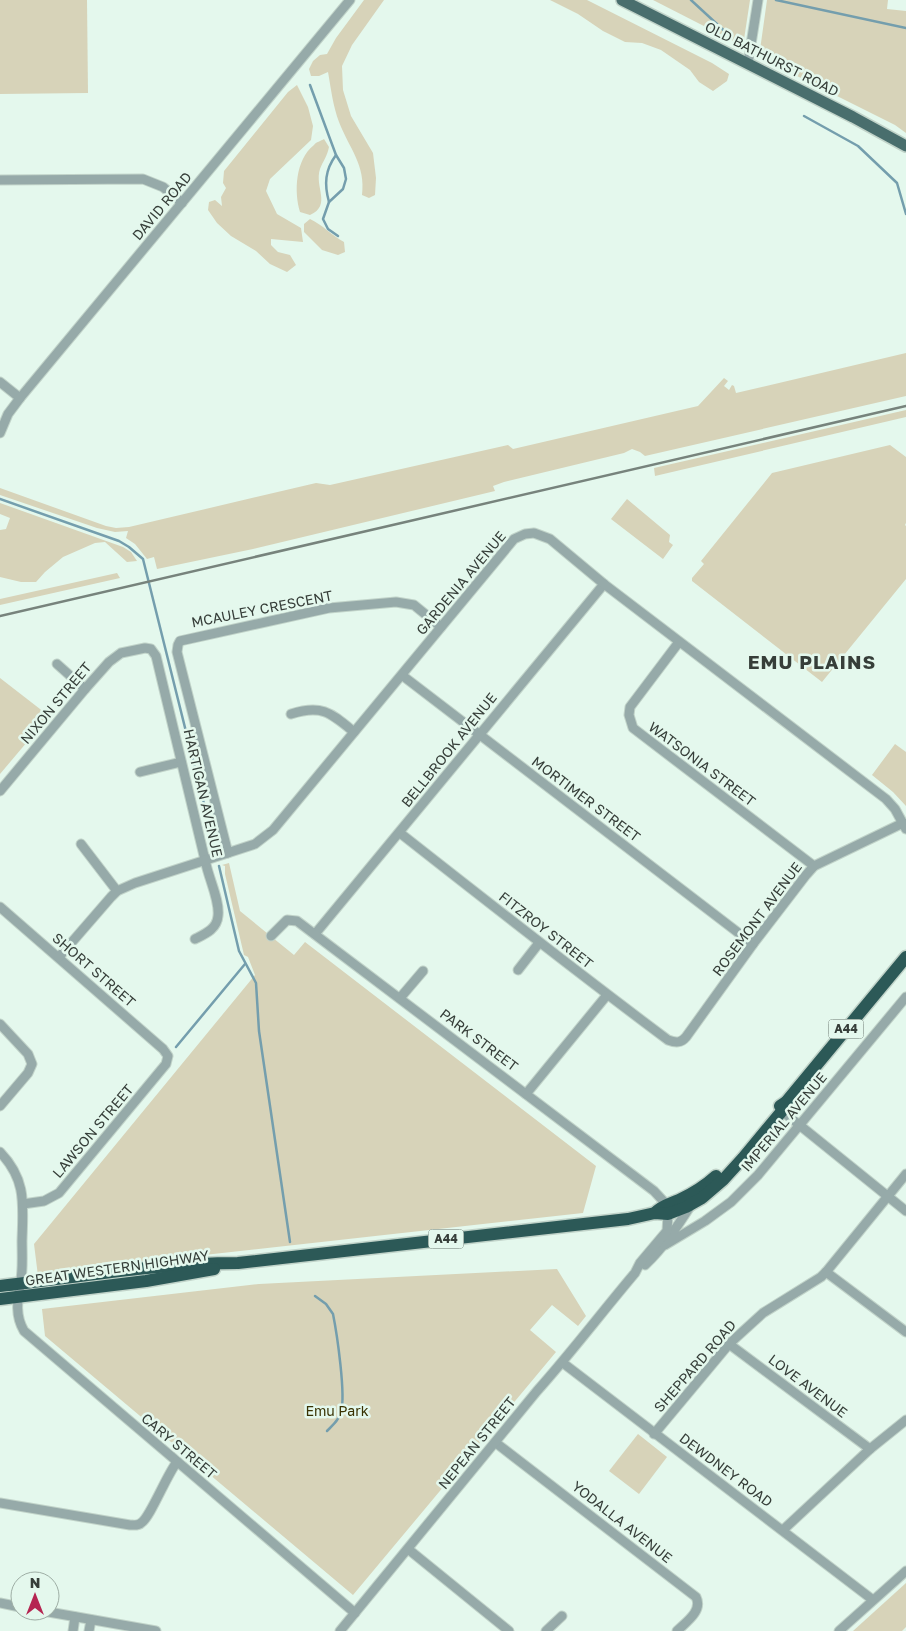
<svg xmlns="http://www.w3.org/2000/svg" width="906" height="1631" font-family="'Golos Text',sans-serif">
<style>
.green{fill:#d7d3b9}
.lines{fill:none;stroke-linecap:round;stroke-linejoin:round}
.stream{stroke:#749ead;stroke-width:2.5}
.minor-casing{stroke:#c1d3c9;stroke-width:11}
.major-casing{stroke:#c1d3c9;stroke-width:14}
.highway-casing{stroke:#c1d3c9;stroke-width:15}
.minor{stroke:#96aaa9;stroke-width:9}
.major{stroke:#496e6d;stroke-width:11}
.highway{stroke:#2c5957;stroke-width:12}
.rail{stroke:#77837c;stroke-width:2.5}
.labels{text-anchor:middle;stroke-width:5;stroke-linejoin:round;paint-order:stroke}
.shield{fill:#e4f8ed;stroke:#6a766f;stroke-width:1}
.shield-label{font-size:12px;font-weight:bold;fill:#363e39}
.street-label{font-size:14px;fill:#363e39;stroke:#e4f8ed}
.park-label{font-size:14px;fill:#393202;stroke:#e4f8ed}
.district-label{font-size:19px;font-weight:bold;letter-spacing:1px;fill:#363e39;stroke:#e4f8ed}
</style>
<rect width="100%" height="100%" fill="#e4f8ed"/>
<g class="green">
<polygon points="0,0 87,0 88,93 0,94"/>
<path d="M364 0H384L352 45 342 66 343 90 351 116 373 153 376 178 375 195 369 198 362 195C366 165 349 148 339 122 333 106 331 89 328 72L319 76H311L309 69 313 61 320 55 327 54 336 38Z"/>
<polygon points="550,0 587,0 712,63 729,74 727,81 713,91 699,82 690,70 661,50 642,43 625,42 603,31 578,14"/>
<polygon points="653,0 750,0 743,46"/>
<polygon points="767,0 888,0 887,9 906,11 906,133 895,125 759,57"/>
<polygon points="297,85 308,107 313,126 311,140 270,179 266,191 277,214 301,228 303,242 271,239 271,245 278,252 290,255 296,265 287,272 270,264 256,251 231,236 217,223 208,210 209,202 215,200 222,206 221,197 226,188 223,183 224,171 288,92"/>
<path d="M324 139 329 147C327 157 323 161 320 169 314 187 332 205 310 215L300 212C294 192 295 160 314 145 316 142 321 141 324 139Z"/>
<path d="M310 219C323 225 331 235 344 242L345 252 338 255 322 250 304 232V224Z"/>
<polygon points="906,353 906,396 645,456 640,452 632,449 624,453 504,482 493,486 495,491 253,549 157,569 154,557 147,559 135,544 126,538 128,531 115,532 97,528 0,495 0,488 106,526 116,528 129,527 316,483 330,485 508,445 513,449 698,406 724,378 728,381 724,386 729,390 732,385 734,386 736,393"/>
<polygon points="906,410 906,417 655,476 654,468"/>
<polygon points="890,445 906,457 906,523 905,525 906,526 906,579 822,682 692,581 692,578 704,564 701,561 772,473"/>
<polygon points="627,499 670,535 669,542 673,545 663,559 611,519"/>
<polygon points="0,503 123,547 131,552 137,561 127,562 105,542 95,543 63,557 45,572 36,582 21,582 0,577 0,530 6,529 10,518 0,514"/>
<polygon points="117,573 120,578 0,605 0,599"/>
<polygon points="0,678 49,716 0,774"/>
<polygon points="895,744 906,752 906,806 893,792 872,775"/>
<polygon points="229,863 240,911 294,955 305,942 596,1166 583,1213 204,1255 38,1276 34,1244 255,975 248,957 244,955 225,874 225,866 222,865"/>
<polygon points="557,1269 586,1316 578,1326 552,1305 530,1330 556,1352 353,1595 45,1336 42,1309 259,1284"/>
<polygon points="638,1434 667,1457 639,1494 609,1471"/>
<polygon points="906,1583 906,1627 902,1631 853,1631"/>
</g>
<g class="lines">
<g class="stream">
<polyline points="691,0 731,37"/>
<polyline points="776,0 906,28"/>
<polyline points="310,85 336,155 344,168 346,179 343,189 329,202 323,219 328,229 338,236"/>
<polyline points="804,116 858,146 897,183 906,214"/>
<path d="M329 202C324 184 325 170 336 155"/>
<polyline points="0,499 119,541 129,547 143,559 215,848"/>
<polyline points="219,866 239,951 256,983 259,1031 290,1242"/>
<polyline points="176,1047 245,964"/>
<path d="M315 1296 326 1304 333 1314C337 1334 346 1395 341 1412 339 1420 333 1425 327 1431"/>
</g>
<defs>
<g id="minor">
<polyline points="748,63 758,0"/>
<polyline points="0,180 143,179 163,187 182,203"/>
<polyline points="0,382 20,398"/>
<polyline points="0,433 8,414 20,398 350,0"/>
<polyline points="679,642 630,707 629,715 633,728 814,866"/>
<polyline points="57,664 85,689"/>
<polyline points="403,676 753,944"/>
<path d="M291 714C322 704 331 713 354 732"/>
<polyline points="140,772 181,762"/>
<path d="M0 791 85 689 109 662 121 653 145 648 151 649 156 656C173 726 190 795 206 864 209 879 220 901 218 916 217 929 205 934 195 939"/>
<path d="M400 833C489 903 578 973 668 1040 676 1043 681 1043 686 1037L753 944 806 875 814 866 903 823"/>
<polyline points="81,844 117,891"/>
<polyline points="228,853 177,652 178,645 180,641 329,608 396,602 414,605 441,627"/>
<polyline points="0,907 163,1049 168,1056 166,1064 59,1193 44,1201 23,1204"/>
<polyline points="315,934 604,584"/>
<polyline points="271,936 287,920 297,921 654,1191 667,1205"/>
<polyline points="59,957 111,897 117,891 135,883 255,844 273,830 514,539 525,534 534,533 550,539 604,584 886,799 895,809 906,829"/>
<polyline points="518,970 539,943"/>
<polyline points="400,998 423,971"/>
<polyline points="0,1024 28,1054 32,1064 28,1073 0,1106"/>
<polyline points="526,1094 607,995"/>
<polyline points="782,1111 906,1211"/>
<path d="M0 1152C27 1180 23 1205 22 1241 22 1254 23 1267 21 1279 18 1298 14 1314 24 1331L355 1613"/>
<polyline points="665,1245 705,1221 731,1202 758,1175 906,997"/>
<path d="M645 1265C664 1247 677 1227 691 1205"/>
<polyline points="826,1272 906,1332"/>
<polyline points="729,1344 870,1449"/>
<polyline points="563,1363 873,1600"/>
<polyline points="654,1434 729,1344 763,1313 821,1277 826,1272 906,1174"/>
<path d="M496 1443 696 1597C703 1611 686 1622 677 1631"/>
<path d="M0 1503 130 1525C134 1525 138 1526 141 1523 150 1518 167 1474 177 1462"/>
<polyline points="783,1530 870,1449 906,1420"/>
<polyline points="408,1549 509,1631"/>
<polyline points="0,1603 20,1607"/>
<polyline points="43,1611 156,1631"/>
<polyline points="73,1631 75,1617"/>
<polyline points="89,1631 91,1620"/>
<path d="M340 1631 537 1391C571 1353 602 1312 635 1273L640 1263 667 1231 668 1214"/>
<polyline points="546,1631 562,1616"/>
<polyline points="839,1631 906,1571"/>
</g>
<polyline id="major" points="622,0 853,117 906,146"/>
<g id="highway">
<polyline points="780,1106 786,1102 906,957"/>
<path d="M655 1213C661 1206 670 1204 679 1200 692 1194 705 1186 716 1176"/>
<path d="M0 1286C79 1277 158 1263 238 1263L628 1219 655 1213 668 1214 686 1207 702 1198 723 1180 743 1158 782 1111 786 1102"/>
<polyline points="0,1299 146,1281 214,1269"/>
</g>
</defs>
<use href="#minor" class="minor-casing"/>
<use href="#major" class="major-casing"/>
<use href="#highway" class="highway-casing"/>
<use href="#minor" class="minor"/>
<use href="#major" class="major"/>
<use href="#highway" class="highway"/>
<polyline class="rail" points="0,616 906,406"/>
</g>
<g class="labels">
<g class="shield">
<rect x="828.5" y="1019.5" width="35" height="19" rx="4"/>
<rect x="428.5" y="1229.5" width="35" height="19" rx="4"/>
</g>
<g class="shield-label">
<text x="846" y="1033">A44</text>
<text x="446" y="1243">A44</text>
</g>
<g class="street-label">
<text transform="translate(772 59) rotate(27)" y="5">OLD BATHURST ROAD</text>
<text transform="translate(162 206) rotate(-50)" y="5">DAVID ROAD</text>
<text transform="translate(461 583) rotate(-50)" y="5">GARDENIA AVENUE</text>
<text transform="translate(262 609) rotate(-11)" y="5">MCAULEY CRESCENT</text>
<text transform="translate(56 703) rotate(-50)" y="5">NIXON STREET</text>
<text transform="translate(449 750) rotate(-51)" y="5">BELLBROOK AVENUE</text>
<text transform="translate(702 764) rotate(37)" y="5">WATSONIA STREET</text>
<text transform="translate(203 793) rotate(77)" y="5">HARTIGAN AVENUE</text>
<text transform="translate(586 799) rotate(37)" y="5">MORTIMER STREET</text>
<text transform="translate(757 919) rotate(-53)" y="5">ROSEMONT AVENUE</text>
<text transform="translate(546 930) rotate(38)" y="5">FITZROY STREET</text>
<text transform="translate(94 970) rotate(41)" y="5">SHORT STREET</text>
<text transform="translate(479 1040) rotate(37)" y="5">PARK STREET</text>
<text transform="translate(784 1122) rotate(-50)" y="5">IMPERIAL AVENUE</text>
<text transform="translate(93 1131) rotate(-50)" y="5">LAWSON STREET</text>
<text transform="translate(117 1268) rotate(-8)" y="5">GREAT WESTERN HIGHWAY</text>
<text transform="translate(695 1366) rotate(-49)" y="5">SHEPPARD ROAD</text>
<text transform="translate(808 1386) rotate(37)" y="5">LOVE AVENUE</text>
<text transform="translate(477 1443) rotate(-51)" y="5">NEPEAN STREET</text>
<text transform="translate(179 1446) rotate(40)" y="5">CARY STREET</text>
<text transform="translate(726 1470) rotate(37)" y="5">DEWDNEY ROAD</text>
<text transform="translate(622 1522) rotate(38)" y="5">YODALLA AVENUE</text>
</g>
<g class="park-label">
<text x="337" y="1416">Emu Park</text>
</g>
<g class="district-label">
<text x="812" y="669">EMU PLAINS</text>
</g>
</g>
<g transform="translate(35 1596)"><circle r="24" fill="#e4f8ed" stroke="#9eaea5"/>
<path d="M0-4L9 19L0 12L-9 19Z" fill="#b52551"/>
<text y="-8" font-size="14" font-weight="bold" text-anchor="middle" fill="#363e39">N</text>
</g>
</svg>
